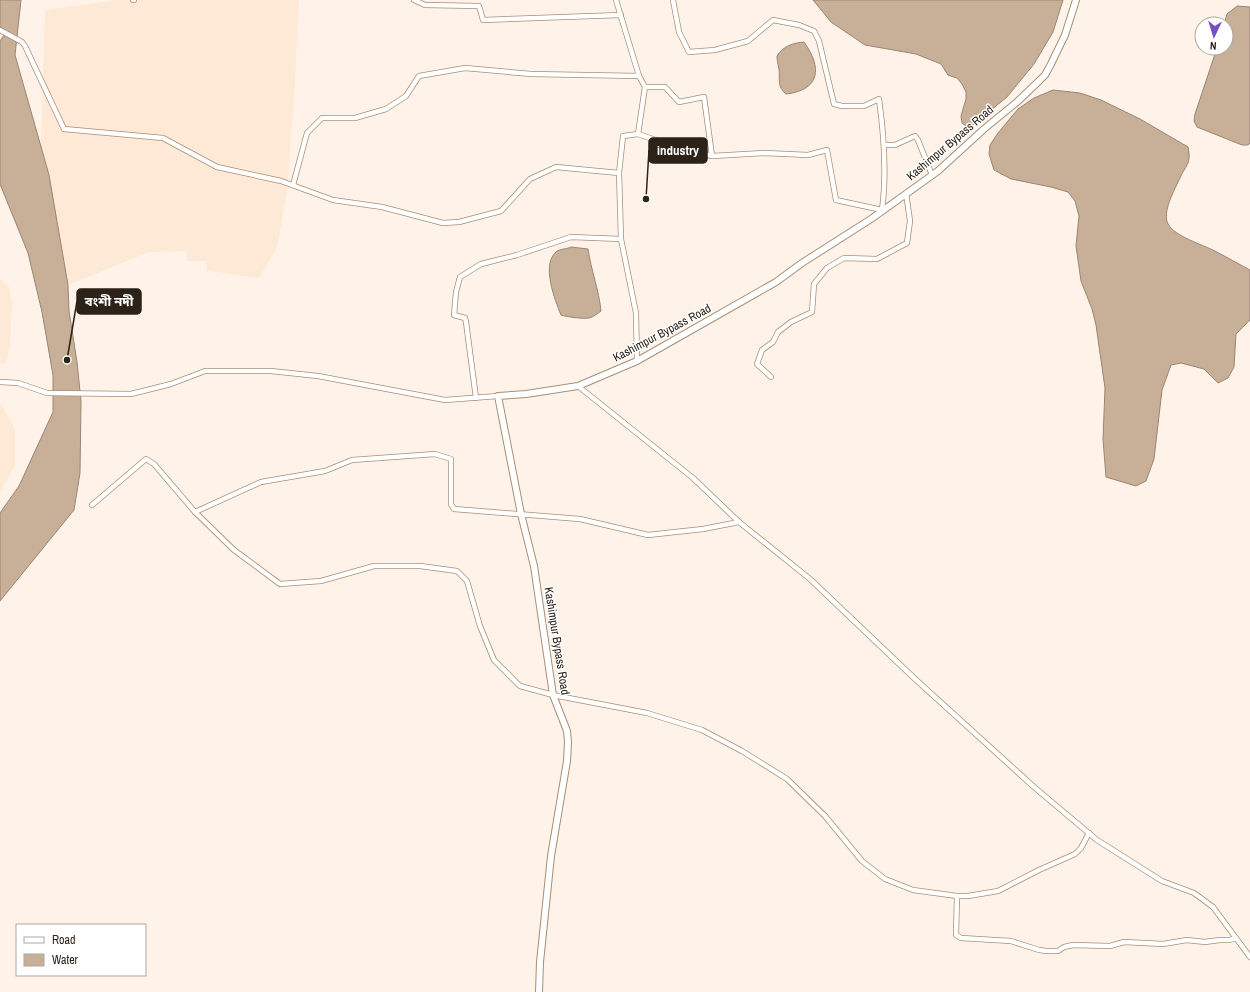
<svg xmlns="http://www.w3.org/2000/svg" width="1250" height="992" font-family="'Archivo Narrow','Noto Sans Bengali',sans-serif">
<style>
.built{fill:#fde9d5}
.water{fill:#c8b098;stroke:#998572}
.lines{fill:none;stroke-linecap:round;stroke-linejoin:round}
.minor-casing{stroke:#a88e75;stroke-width:6}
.secondary-casing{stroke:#a88e75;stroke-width:8}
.minor{stroke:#fff;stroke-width:4.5}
.secondary{stroke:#fff;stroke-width:6}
.labels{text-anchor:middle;stroke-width:3;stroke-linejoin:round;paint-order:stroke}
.street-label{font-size:12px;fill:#2c2218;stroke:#fff}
.leader{fill:none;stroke:#2c2218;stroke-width:1.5}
.callout-dot{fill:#2c2218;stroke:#fff;stroke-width:1.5}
.callout{fill:#2c2218;stroke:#2c2218;stroke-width:1.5}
.callout-label{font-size:13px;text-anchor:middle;font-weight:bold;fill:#fff}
</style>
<rect width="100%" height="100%" fill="#fff3e9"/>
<g class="built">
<polygon points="117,0 299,0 295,84 287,192 277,247 259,278 207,271 206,261 188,261 186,251 149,252 68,285 49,175 41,145 45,10"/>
<polygon points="0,279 9,287 12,303 10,346 6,363 0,364"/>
<polygon points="2,405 15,429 15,466 0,492 0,406"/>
</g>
<g class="water">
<polygon points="0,0 21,0 15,55 49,175 68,285 69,311 77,362 81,401 80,473 74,510 0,601 0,513 19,486 53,412 53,375 42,312 28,253 0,184 0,41 6,32 0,27"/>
<polygon points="813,0 1063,0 1053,32 1034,64 1007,97 969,128 962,123 961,116 966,99 966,92 962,84 957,78 948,75 941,64 916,54 865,45 831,22"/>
<polygon points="1237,6 1250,7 1250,143 1248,145 1242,145 1197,127 1194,121 1195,114 1217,48 1226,48 1226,24 1224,24 1227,14"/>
<path d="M804 42C822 67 821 90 786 94 777 87 780 79 779 69 778 64 777 61 777 56 783 46 793 43 804 42Z"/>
<path d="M1053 90 1080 93 1101 100 1140 119 1188 147C1192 165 1185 165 1179 180 1174 191 1162 212 1168 224 1174 236 1203 245 1215 251 1227 257 1238 264 1250 270V320L1236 334 1234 367 1228 378 1218 383 1204 369 1181 363 1171 365 1162 390 1154 459 1146 481 1136 486 1106 477 1103 439 1105 388 1096 325 1092 309 1081 281 1076 246 1079 216 1075 201 1068 192 1051 187 1011 179 994 170 989 154 990 145 998 133 1018 109 1034 98Z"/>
<path d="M571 247 588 249C591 270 599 290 601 311 597 314 593 317 589 318 583 319 567 317 561 315 555 300 541 265 556 252 559 249 567 249 571 247Z"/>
</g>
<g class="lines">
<defs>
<g id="minor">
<polyline points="133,0 134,0"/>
<polyline points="414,0 425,5 479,6 483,20 621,15"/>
<polyline points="616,0 639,76 645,87 638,134"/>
<path d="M0 30 22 42 25 46 64 129 163 138 217 167 281 181 333 200 382 207 443 223 459 222 501 211 530 179 556 167 619 173 623 136 638 134 673 146 712 156 765 153 808 155 827 150 836 200 882 210C887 173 884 135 879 99L864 106H842L834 104 819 41 814 31 799 25 773 20 748 41 715 50 689 52 679 32 673 0"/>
<polyline points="645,87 665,87 679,102 704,97 712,156"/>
<polyline points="884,145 895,145 915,136 918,140 932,175"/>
<polyline points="619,173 621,239 636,313 637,361"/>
<polyline points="293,185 307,133 322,118 355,118 386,109 406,96 419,76 465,68 531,74 639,76"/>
<polyline points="771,377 757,364 762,350 773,342 778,332 791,322 812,312 814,284 827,268 844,258 877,259 907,243 910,221 906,193"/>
<polyline points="0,382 18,383 47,393 131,394 171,384 205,371 271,371 318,376 445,400 498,396"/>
<polyline points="578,386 693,478 739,522 810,579 914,678 1034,787 1097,840 1162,881 1194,893 1213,907 1250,957"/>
<polyline points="476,398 466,322 465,318 454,315 456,292 460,277 481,264 517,255 571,237 621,239"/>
<polyline points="92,505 146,459 154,464 195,512 234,550 280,584 321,581 374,566 420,566 457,571 467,581 480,626 494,660 520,686 553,695 647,713 702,730 742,751 787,779 825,816 862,861 885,879 913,890 957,896 968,896 998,891 1039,870 1075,854 1081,848 1089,833"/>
<polyline points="195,512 261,482 325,471 352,460 435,454 451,459 451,504 454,509 580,519 648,535 703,529 739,522"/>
<polyline points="957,896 956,935 961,938 1011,941 1039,950 1047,951 1058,951 1064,947 1073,945 1110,946 1124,942 1163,944 1187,940 1205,942 1220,940 1230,940 1236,938"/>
</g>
<polyline id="secondary" points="539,992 540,962 551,856 567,761 568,742 567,731 553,695 534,566 521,514 498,396 526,394 578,386 637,361 776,282 802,263 871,219 938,171 984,129 1017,102 1040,80 1045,75 1051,64 1065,35 1076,0"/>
</defs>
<use href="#minor" class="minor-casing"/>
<use href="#secondary" class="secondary-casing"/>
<use href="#minor" class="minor"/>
<use href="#secondary" class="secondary"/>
</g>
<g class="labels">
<g class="street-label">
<text transform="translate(950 143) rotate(-40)" y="4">Kashimpur Bypass Road</text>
<text transform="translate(662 333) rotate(-28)" y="4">Kashimpur Bypass Road</text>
<text transform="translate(557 641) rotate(81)" y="4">Kashimpur Bypass Road</text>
</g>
</g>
<path class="leader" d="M646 199L649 150M67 360L77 301"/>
<g class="callout-dot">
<circle cx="646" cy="199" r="4"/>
<circle cx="67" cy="360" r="4"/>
</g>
<g class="callout">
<rect x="649" y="138" width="58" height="25" rx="4"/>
<rect x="77" y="289" width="64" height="25" rx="4"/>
</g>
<g class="callout-label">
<text x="678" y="155">industry</text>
<text x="109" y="306">বংশী নদী</text>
</g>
<rect x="16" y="924" width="130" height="52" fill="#ffffff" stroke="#aba7a3"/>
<rect x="24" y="937" width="20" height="6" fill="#ffffff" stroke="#aba7a3"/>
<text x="52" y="944" font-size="12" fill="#2c2218">Road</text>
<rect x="24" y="954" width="20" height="12" fill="#c8b098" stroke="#aba7a3"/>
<text x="52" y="964" font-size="12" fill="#2c2218">Water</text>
<g transform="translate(1214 36) rotate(184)"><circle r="19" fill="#ffffff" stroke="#aba7a3"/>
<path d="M0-3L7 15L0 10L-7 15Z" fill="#764ec6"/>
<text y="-6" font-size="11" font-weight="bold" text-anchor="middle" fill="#2c2218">N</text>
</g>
</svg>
